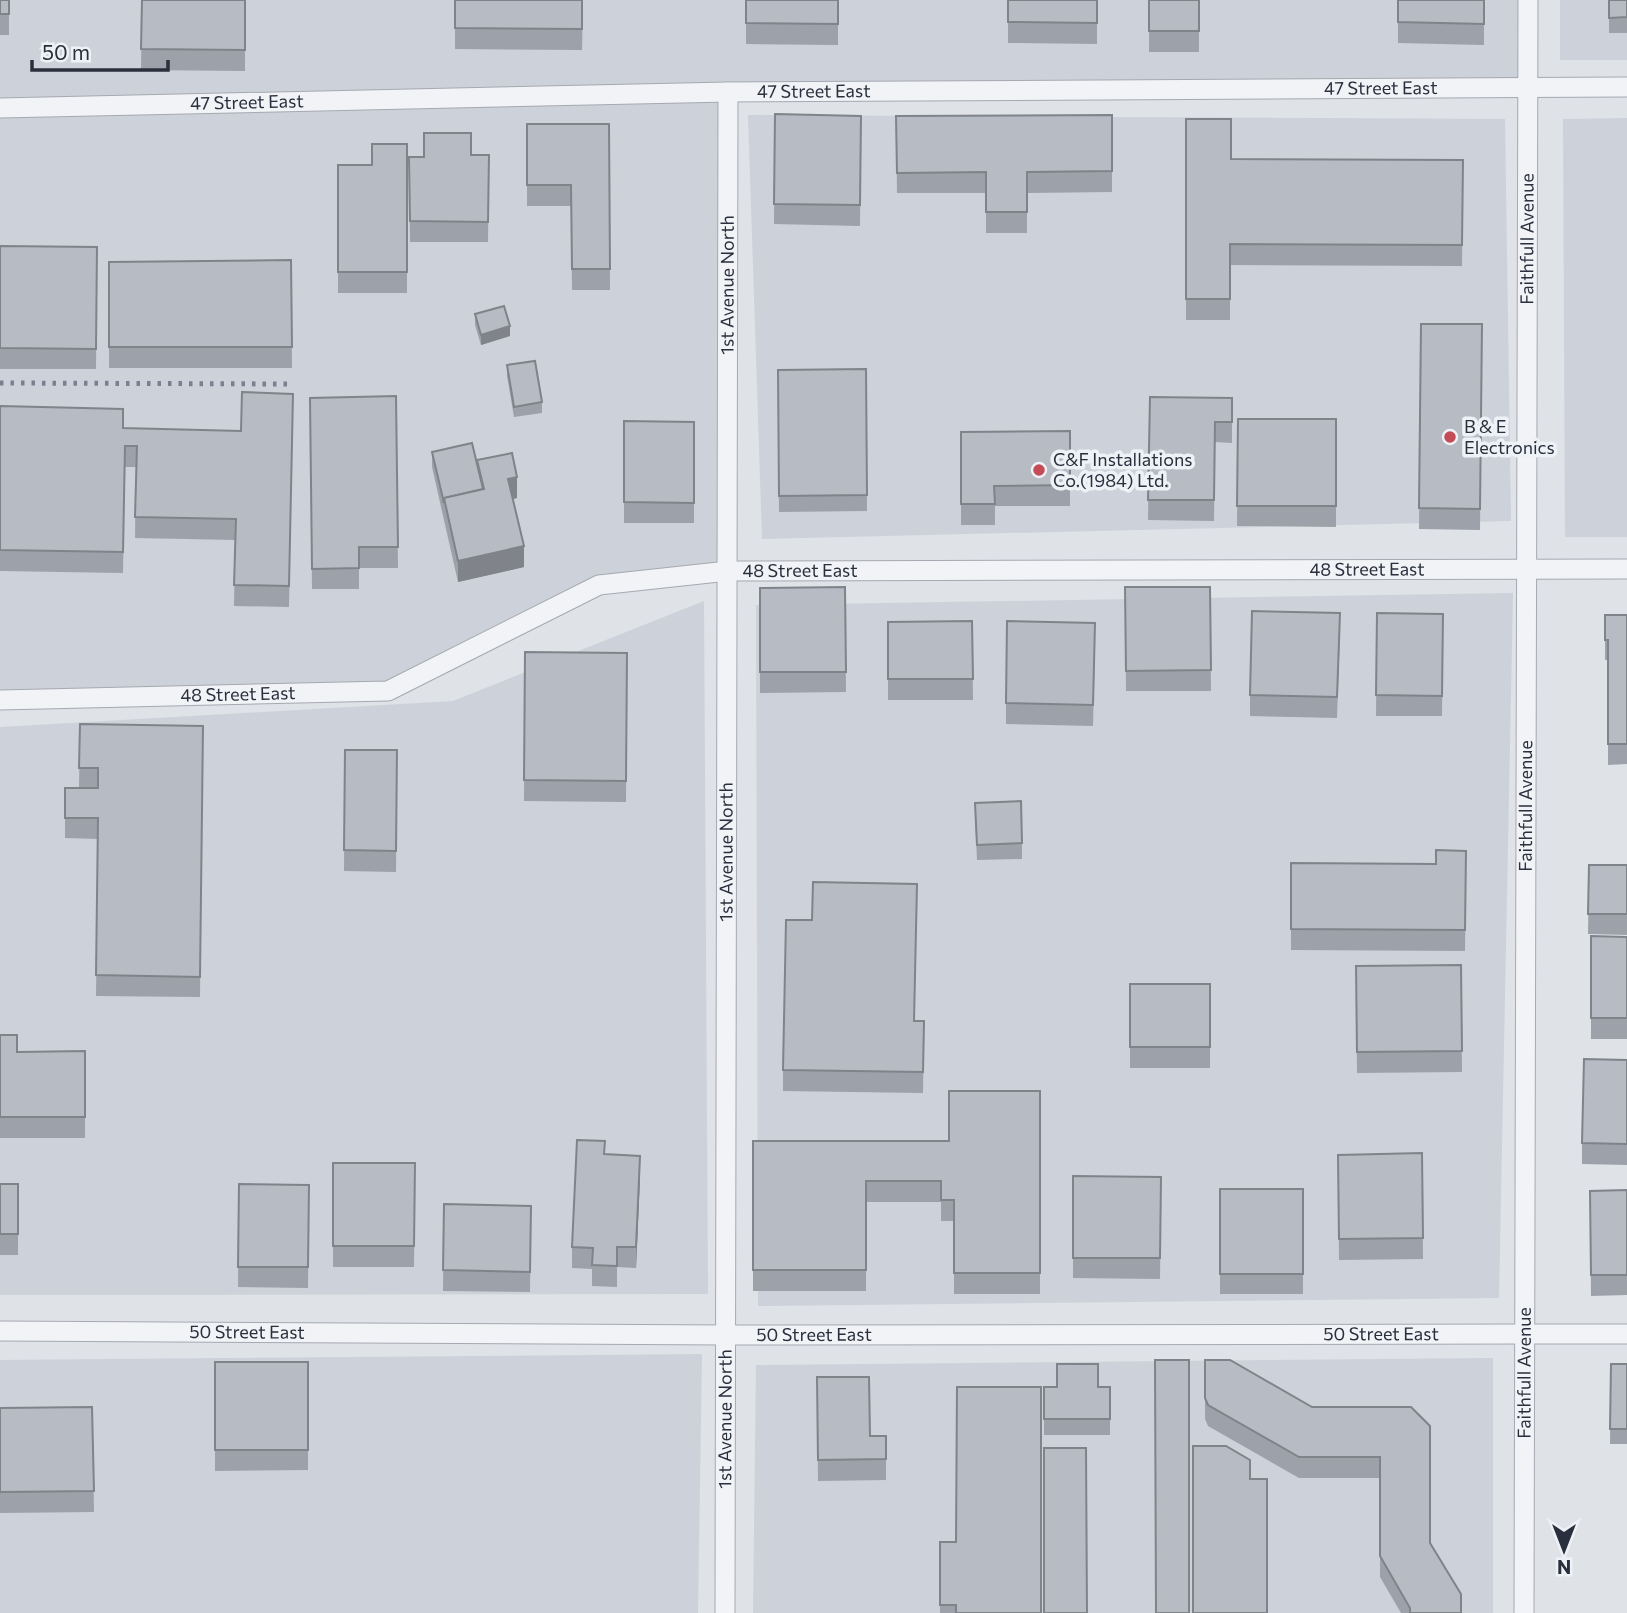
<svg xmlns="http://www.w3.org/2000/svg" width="1627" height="1613" font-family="Commissioner,sans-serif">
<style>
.built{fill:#cdd1d9}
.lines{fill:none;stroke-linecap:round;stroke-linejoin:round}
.minor-casing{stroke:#a5a9b1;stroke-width:21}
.minor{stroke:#f2f3f6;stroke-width:19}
.rail{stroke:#7a8090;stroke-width:5;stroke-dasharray:3.5 7;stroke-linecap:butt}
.wall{fill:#9da1a9}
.shaded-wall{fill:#808389}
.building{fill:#b7bbc4;stroke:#808389;stroke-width:2}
.poi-dot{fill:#c44c56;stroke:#eef1f5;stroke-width:2.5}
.labels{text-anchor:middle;stroke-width:7;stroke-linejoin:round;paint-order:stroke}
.street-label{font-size:18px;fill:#292f3d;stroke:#eef1f5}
.poi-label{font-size:18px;fill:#292f3d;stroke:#eef1f5;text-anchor:start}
</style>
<rect width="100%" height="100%" fill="#dfe2e7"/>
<g class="built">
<polygon points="0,0 1528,0 1528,87 728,92 728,571 599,585 388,691 0,700"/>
<rect x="1560" y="0" width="67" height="60"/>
<polygon points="748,115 1505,119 1511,521 762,539"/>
<polygon points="1627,118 1627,537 1565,537 1563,119"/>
<polygon points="1513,593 1499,1298 758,1306 756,605"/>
<polygon points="704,601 708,1294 0,1295 0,727 453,701"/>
<polygon points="702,1354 698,1613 0,1613 0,1360"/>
<polygon points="1493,1358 1493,1613 753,1613 756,1365"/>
</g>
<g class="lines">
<defs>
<g id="minor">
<path id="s1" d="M0 108 728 92 1627 87"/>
<path id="s2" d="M0 700 388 691 599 585 728 571 1627 569"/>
<path id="s3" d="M0 1331 726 1335 1627 1334"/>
<path id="s4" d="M725 1613 728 92"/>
<path id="s5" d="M1524 1613 1528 0"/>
</g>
</defs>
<use href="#minor" class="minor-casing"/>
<use href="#minor" class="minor"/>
<polyline class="rail" points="0,383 292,384"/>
</g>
<g class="wall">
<rect x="0" y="0" width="9" height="35"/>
<polygon points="142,0 245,0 245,71 141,70"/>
<polygon points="455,0 583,0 582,50 455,49"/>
<polygon points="746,0 838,0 838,45 746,44"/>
<polygon points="1008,0 1097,0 1097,44 1008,43"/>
<rect x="1149" y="0" width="50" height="52"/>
<polygon points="1398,0 1484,0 1484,45 1398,43"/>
<rect x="1609" y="0" width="18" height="33"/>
<polygon points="775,114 861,116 860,226 774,224"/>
<polygon points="1112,115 1112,192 1027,193 1027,233 986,233 986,193 897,193 896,116"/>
<polygon points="1186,119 1231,159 1463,160 1462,266 1230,265 1230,320 1186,320"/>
<polygon points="527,124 609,124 610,290 572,290 571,206 527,206"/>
<polygon points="407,144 407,293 338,293 338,165 372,165"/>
<polygon points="471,155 489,155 488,242 410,242 409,157"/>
<polygon points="0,246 97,247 96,369 0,369"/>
<polygon points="291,260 292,368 109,368 109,262"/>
<polygon points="475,314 510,336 481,345 475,325"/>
<polygon points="1421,324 1482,324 1480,530 1419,529"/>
<polygon points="507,365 542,402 542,413 514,417 507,376"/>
<polygon points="866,369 867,511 779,512 778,370"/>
<polygon points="293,394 289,607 234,606 235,540 135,538 136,467 125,467 123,573 0,571 0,406 123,428 241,431"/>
<polygon points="396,396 398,568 359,568 359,589 312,589 310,398"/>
<polygon points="1150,397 1232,398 1232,443 1215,442 1214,521 1148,520"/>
<polygon points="1238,419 1336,419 1336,527 1237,526"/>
<polygon points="624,421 694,422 694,523 624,523"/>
<polygon points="1070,431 1070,506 995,506 995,525 961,525 961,432"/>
<polygon points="432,452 477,466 477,460 517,498 513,499 524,567 458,582 432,467"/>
<polygon points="845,587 846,692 760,693 760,588"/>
<polygon points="1125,587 1210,587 1211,691 1126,691"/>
<polygon points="1377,613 1443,614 1442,716 1376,716"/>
<polygon points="1605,615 1627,615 1627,764 1608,765 1608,660 1605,660"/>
<polygon points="972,621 973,700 888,700 888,622"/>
<polygon points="1340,634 1337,718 1250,716 1250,695"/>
<polygon points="1095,644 1093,726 1006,724 1006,703"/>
<polygon points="525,652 627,653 626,802 524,801"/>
<polygon points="80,724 203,726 200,997 96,996 98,839 65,838 65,788 79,788"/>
<polygon points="345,750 397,750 396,872 344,871"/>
<polygon points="975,818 1022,843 1022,859 977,860"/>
<polygon points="1466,851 1465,951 1291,950 1291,863 1436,864"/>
<polygon points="1589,865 1627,865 1627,935 1588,934"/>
<polygon points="1591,936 1627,937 1627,1039 1591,1039"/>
<polygon points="1461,965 1462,1072 1357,1073 1356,966"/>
<rect x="1130" y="984" width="80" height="84"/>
<polygon points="914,1021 924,1021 923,1093 783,1091 783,1070"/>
<polygon points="0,1035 17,1052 85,1051 85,1138 0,1138"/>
<polygon points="1627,1060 1627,1165 1582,1164 1582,1143"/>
<polygon points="1040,1091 1040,1294 954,1294 954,1221 941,1221 941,1202 866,1202 866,1291 753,1291 753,1141 949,1141"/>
<polygon points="1422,1153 1423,1259 1339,1260 1338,1155"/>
<polygon points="605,1154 640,1177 636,1268 617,1267 617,1287 592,1286 592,1269 572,1268 572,1247"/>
<polygon points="333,1163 415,1163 414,1267 333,1267"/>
<polygon points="1073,1176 1161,1177 1160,1279 1073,1278"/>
<rect x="0" y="1184" width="18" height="71"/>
<polygon points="239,1184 309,1185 308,1288 238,1287"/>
<rect x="1220" y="1189" width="83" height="105"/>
<polygon points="1627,1190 1627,1295 1591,1296 1590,1191"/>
<polygon points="444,1204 531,1206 530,1292 443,1291"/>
<polygon points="1205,1360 1312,1407 1411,1407 1430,1543 1461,1613 1401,1613 1380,1577 1380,1478 1299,1478 1208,1426 1205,1419"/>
<polygon points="215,1362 308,1362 308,1470 215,1471"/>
<polygon points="1611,1364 1627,1364 1627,1444 1610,1444"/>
<polygon points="817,1377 870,1436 886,1436 886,1480 818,1481"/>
<rect x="1044" y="1387" width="66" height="48"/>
<polygon points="92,1407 94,1512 0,1513 0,1408"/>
<polygon points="940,1542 1041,1613 940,1613"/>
</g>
<g class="shaded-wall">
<polygon points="510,326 510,336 481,345 481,335"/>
<polygon points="517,477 517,498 508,500 508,479"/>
<polygon points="524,546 524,567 458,582 458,561"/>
<polygon points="640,1156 640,1177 636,1268 636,1247"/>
</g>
<g class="building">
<rect x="0" y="0" width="9" height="14"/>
<polygon points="142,0 245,0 245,50 141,49"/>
<polygon points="455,0 582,0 582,29 455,28"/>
<polygon points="746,0 838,0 838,24 746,23"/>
<polygon points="1008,0 1097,0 1097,23 1008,22"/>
<rect x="1149" y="0" width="50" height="31"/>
<polygon points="1398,0 1484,0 1484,24 1398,22"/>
<polygon points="1609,0 1627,0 1627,17 1609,18"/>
<polygon points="775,114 861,116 860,205 774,204"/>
<polygon points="1112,115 1112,171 1027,172 1027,212 986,212 986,172 897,173 896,116"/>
<polygon points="1186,119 1231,119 1231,159 1463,160 1462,245 1230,244 1230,299 1186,299"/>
<polygon points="527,124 609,124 610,269 572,269 571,185 527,185"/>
<polygon points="424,133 471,133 471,155 489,155 488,222 410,221 409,157 424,157"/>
<polygon points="372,144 407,144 407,272 338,272 338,165 372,165"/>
<polygon points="0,246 97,247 96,349 0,348"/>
<polygon points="291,260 292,347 109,347 109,262"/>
<polygon points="504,306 510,326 481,335 475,314"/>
<polygon points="1421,324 1482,324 1480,509 1419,508"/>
<polygon points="535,361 542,402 514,407 507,365"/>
<polygon points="866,369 867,495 779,496 778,370"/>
<polygon points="242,392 293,394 289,586 234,585 236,519 135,517 137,446 125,446 123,552 0,550 0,406 123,409 123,428 241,431"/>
<polygon points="396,396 398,547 359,547 359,568 312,569 310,398"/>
<polygon points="1150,397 1232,398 1232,422 1215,422 1214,500 1148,500"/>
<polygon points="1238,419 1336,419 1336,506 1237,506"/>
<polygon points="624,421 694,422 694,503 624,502"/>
<polygon points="1070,431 1070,485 994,486 995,504 961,504 961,432"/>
<polygon points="472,443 483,489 444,498 444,503 432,452"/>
<polygon points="512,453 517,477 508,479 524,546 458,561 444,498 484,489 477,460"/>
<polygon points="845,587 846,672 760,672 760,588"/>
<polygon points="1125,587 1210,587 1211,670 1126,671"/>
<polygon points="1252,611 1340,613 1337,697 1250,695"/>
<polygon points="1377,613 1443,614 1442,696 1376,695"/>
<polygon points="1605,615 1627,615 1627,744 1608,744 1608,640 1605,640"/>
<polygon points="972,621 973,679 888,679 888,622"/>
<polygon points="1007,621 1095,623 1093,705 1006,703"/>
<polygon points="525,652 627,653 626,781 524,780"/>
<polygon points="80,724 203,726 200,977 96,975 98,818 65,818 65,788 98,788 98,768 79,768"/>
<polygon points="345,750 397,750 396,851 344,850"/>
<polygon points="1021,801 1022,843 977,845 975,803"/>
<polygon points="1436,850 1466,851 1465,930 1291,929 1291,863 1436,864"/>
<polygon points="1589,865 1627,865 1627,914 1588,914"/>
<polygon points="813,882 917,884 914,1021 924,1021 923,1072 783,1070 786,920 812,920"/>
<polygon points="1591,936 1627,937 1627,1018 1591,1018"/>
<polygon points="1461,965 1462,1051 1357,1052 1356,966"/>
<rect x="1130" y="984" width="80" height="63"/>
<polygon points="0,1035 17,1035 17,1052 85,1051 85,1117 0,1117"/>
<polygon points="1584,1059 1627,1060 1627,1144 1582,1143"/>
<polygon points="949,1091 1040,1091 1040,1273 954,1273 954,1200 941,1200 941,1181 866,1181 866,1270 753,1270 753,1141 949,1141"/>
<polygon points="577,1140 605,1141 604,1154 640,1156 636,1247 617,1247 617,1266 592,1265 593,1248 572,1247"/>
<polygon points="1422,1153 1423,1238 1339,1239 1338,1155"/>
<polygon points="333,1163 415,1163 414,1246 333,1246"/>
<polygon points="1073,1176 1161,1177 1160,1258 1073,1258"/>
<rect x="0" y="1184" width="18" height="50"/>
<polygon points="239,1184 309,1185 308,1267 238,1267"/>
<rect x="1220" y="1189" width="83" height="85"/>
<polygon points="1627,1190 1627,1275 1591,1275 1590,1191"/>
<polygon points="444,1204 531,1206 530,1272 443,1270"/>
<polygon points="1155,1360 1189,1360 1189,1613 1156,1613"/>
<polygon points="1205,1360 1230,1360 1312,1407 1411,1407 1430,1426 1430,1543 1461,1594 1461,1613 1410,1613 1410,1608 1380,1556 1380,1457 1299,1457 1208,1405 1205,1398"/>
<rect x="215" y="1362" width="93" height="88"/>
<polygon points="1057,1364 1098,1364 1098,1387 1110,1387 1110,1419 1044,1419 1044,1387 1057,1387"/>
<polygon points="1611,1364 1627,1364 1627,1429 1610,1429"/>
<polygon points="817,1377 869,1377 870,1436 886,1436 886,1459 818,1460"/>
<polygon points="957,1387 1041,1387 1041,1613 956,1613 956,1605 940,1605 940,1542 956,1542"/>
<polygon points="92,1407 94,1491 0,1492 0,1408"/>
<polygon points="1193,1446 1226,1446 1250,1460 1250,1479 1267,1479 1267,1613 1193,1613"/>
<polygon points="1044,1448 1086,1448 1087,1613 1044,1613"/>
</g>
<g class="poi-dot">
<circle cx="1450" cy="437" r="7"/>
<circle cx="1039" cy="470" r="7"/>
</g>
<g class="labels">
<g class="street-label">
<text dy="6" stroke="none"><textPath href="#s1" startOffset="1381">47 Street East</textPath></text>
<text dy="6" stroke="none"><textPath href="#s1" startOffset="814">47 Street East</textPath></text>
<text dy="6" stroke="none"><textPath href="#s1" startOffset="247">47 Street East</textPath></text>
<text dy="6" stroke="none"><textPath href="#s5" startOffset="1374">Faithfull Avenue</textPath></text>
<text dy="6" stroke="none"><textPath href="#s4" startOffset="1328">1st Avenue North</textPath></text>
<text dy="6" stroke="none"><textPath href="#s2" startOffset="1393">48 Street East</textPath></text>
<text dy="6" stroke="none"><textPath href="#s2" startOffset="826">48 Street East</textPath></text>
<text dy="6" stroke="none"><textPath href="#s2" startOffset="238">48 Street East</textPath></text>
<text dy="6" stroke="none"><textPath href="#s5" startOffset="807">Faithfull Avenue</textPath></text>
<text dy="6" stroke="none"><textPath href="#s4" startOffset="761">1st Avenue North</textPath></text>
<text dy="6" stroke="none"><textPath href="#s3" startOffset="247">50 Street East</textPath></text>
<text dy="6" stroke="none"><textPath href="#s3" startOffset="814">50 Street East</textPath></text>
<text dy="6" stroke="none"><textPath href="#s3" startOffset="1381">50 Street East</textPath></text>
<text dy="6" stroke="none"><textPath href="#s5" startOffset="240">Faithfull Avenue</textPath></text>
<text dy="6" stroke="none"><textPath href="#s4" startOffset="194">1st Avenue North</textPath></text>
</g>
<g class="poi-label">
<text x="1464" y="433">B &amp; E<tspan x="1464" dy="21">Electronics</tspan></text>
<text x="1053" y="466">C&amp;F Installations<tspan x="1053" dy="21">Co.(1984) Ltd.</tspan></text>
</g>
</g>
<g transform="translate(1564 1550) rotate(180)" stroke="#eef1f5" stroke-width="5" paint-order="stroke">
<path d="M0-5L12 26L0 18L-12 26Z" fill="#292f3d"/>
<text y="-10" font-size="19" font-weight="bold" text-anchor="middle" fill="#292f3d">N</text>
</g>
<path d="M32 60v10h136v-10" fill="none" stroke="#292f3d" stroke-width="3.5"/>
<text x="42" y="60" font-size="21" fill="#292f3d" stroke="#eef1f5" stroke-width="5" paint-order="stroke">50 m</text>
</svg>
